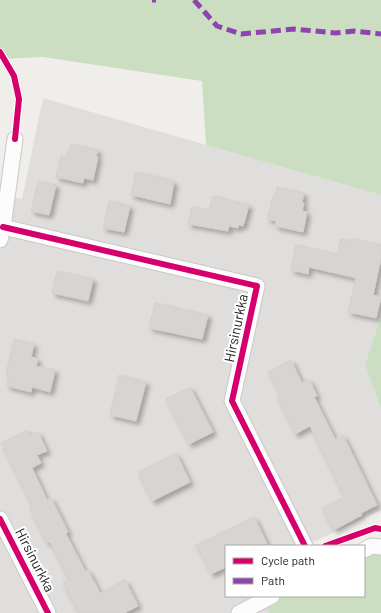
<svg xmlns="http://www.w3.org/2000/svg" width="381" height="613" font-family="Barlow,sans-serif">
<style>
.residential{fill:#dfdedc}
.forest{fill:#cbdec1}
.building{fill:#d7d4d2;stroke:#d3d0cc;filter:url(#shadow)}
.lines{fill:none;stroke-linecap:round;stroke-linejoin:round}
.street-casing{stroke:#c9c8c7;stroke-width:17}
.street{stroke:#fdfcfc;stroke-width:15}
.quiet{stroke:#8e44ad;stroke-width:5;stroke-dasharray:10 5;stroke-linecap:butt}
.cycleway-casing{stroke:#fff;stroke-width:8}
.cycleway{stroke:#d6006c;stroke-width:6}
.labels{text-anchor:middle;stroke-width:4;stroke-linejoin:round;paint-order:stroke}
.street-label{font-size:14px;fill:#222;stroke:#fff}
</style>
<defs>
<filter id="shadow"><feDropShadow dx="3.5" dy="3.5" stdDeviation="2" flood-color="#0004"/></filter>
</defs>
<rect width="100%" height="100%" fill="#f0eeeb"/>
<polygon class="residential" points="43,98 381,195 381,315 365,365 381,409 381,510 305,546 226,546 226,596 260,596 269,613 0,613 0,195 22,199"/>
<g class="forest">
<polygon points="0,0 381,0 381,195 206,145 202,81 43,57 0,59"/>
<polygon points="381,315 381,409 365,365"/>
<polygon points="381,547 381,613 269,613 263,601 272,596 364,596 364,550"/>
</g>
<g class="building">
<polygon points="71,144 98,150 96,156 98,157 93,180 84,178 83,183 56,177 61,156 66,157 68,150 70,150"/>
<polygon points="136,172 171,180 171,181 174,182 170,204 131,195"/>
<polygon points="38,181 56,185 49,215 31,211"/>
<polygon points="277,187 304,193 302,202 304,203 302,211 307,212 303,232 275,226 276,221 267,219 273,196 275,196"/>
<polygon points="213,196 249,205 243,226 239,225 238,228 229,226 228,231 188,224 192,207 209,210"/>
<polygon points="109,201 130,206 124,232 103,228"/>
<polygon points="341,239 352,241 353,239 381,245 381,258 373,295 381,297 376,318 348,312 356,278 309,267 308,274 291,270 296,245 337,254"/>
<polygon points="57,271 93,279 88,301 52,293"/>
<polygon points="155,303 208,315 202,339 149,328"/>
<polygon points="14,339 34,344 31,357 38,359 36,366 55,370 50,392 32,387 31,392 7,386 9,376 6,375"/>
<polygon points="291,360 302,383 309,379 317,396 314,397 335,439 343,435 377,505 361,513 362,515 334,530 322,508 344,497 310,426 295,434 277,396 280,394 268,372"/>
<polygon points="119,375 146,382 136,421 110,415"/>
<polygon points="190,387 213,432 189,444 166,399"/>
<polygon points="27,430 30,436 38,432 47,451 37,455 41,463 32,468 47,500 51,498 68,532 66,534 85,571 88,570 100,593 125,580 138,606 124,613 79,613 63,583 69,580 50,542 47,543 30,509 33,507 1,443"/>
<polygon points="176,453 190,482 152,501 138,472"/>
<polygon points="254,517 268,546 226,546 226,567 211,574 197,546 194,546"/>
</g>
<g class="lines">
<defs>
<g id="street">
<polyline points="3,227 257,286 232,401 305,546"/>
<polyline points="0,240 3,227 15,139"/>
<polyline points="0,519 48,613"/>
<polyline points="364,550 372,546 381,547"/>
<polyline points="239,613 272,596"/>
</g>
</defs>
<use href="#street" class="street-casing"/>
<use href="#street" class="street"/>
<g class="quiet">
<polyline points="152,0 156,0"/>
<polyline points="194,0 217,26 241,34 294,29 335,33 354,31 381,34"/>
</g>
<defs>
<g id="cycleway">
<polyline points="0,52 14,76 19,99 15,139"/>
<polyline points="3,227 257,286 232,401 305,546"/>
<polyline points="0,519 48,613"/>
<polyline points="325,546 375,528 381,529"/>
</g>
</defs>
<use href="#cycleway" class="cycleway-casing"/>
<use href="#cycleway" class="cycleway"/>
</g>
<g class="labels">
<g class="street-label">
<text transform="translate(236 328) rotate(-78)" y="5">Hirsinurkka</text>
<text transform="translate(35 560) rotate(63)" y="5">Hirsinurkka</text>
</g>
</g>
<rect x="225" y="545" width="140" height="52" fill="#ffffff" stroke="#a7a7a7"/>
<rect x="233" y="558" width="20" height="6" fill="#d6006c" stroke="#a7a7a7"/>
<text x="261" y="565" font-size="12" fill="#222222">Cycle path</text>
<rect x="233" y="578" width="20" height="6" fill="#8e44ad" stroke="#a7a7a7"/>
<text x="261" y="585" font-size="12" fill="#222222">Path</text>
</svg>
